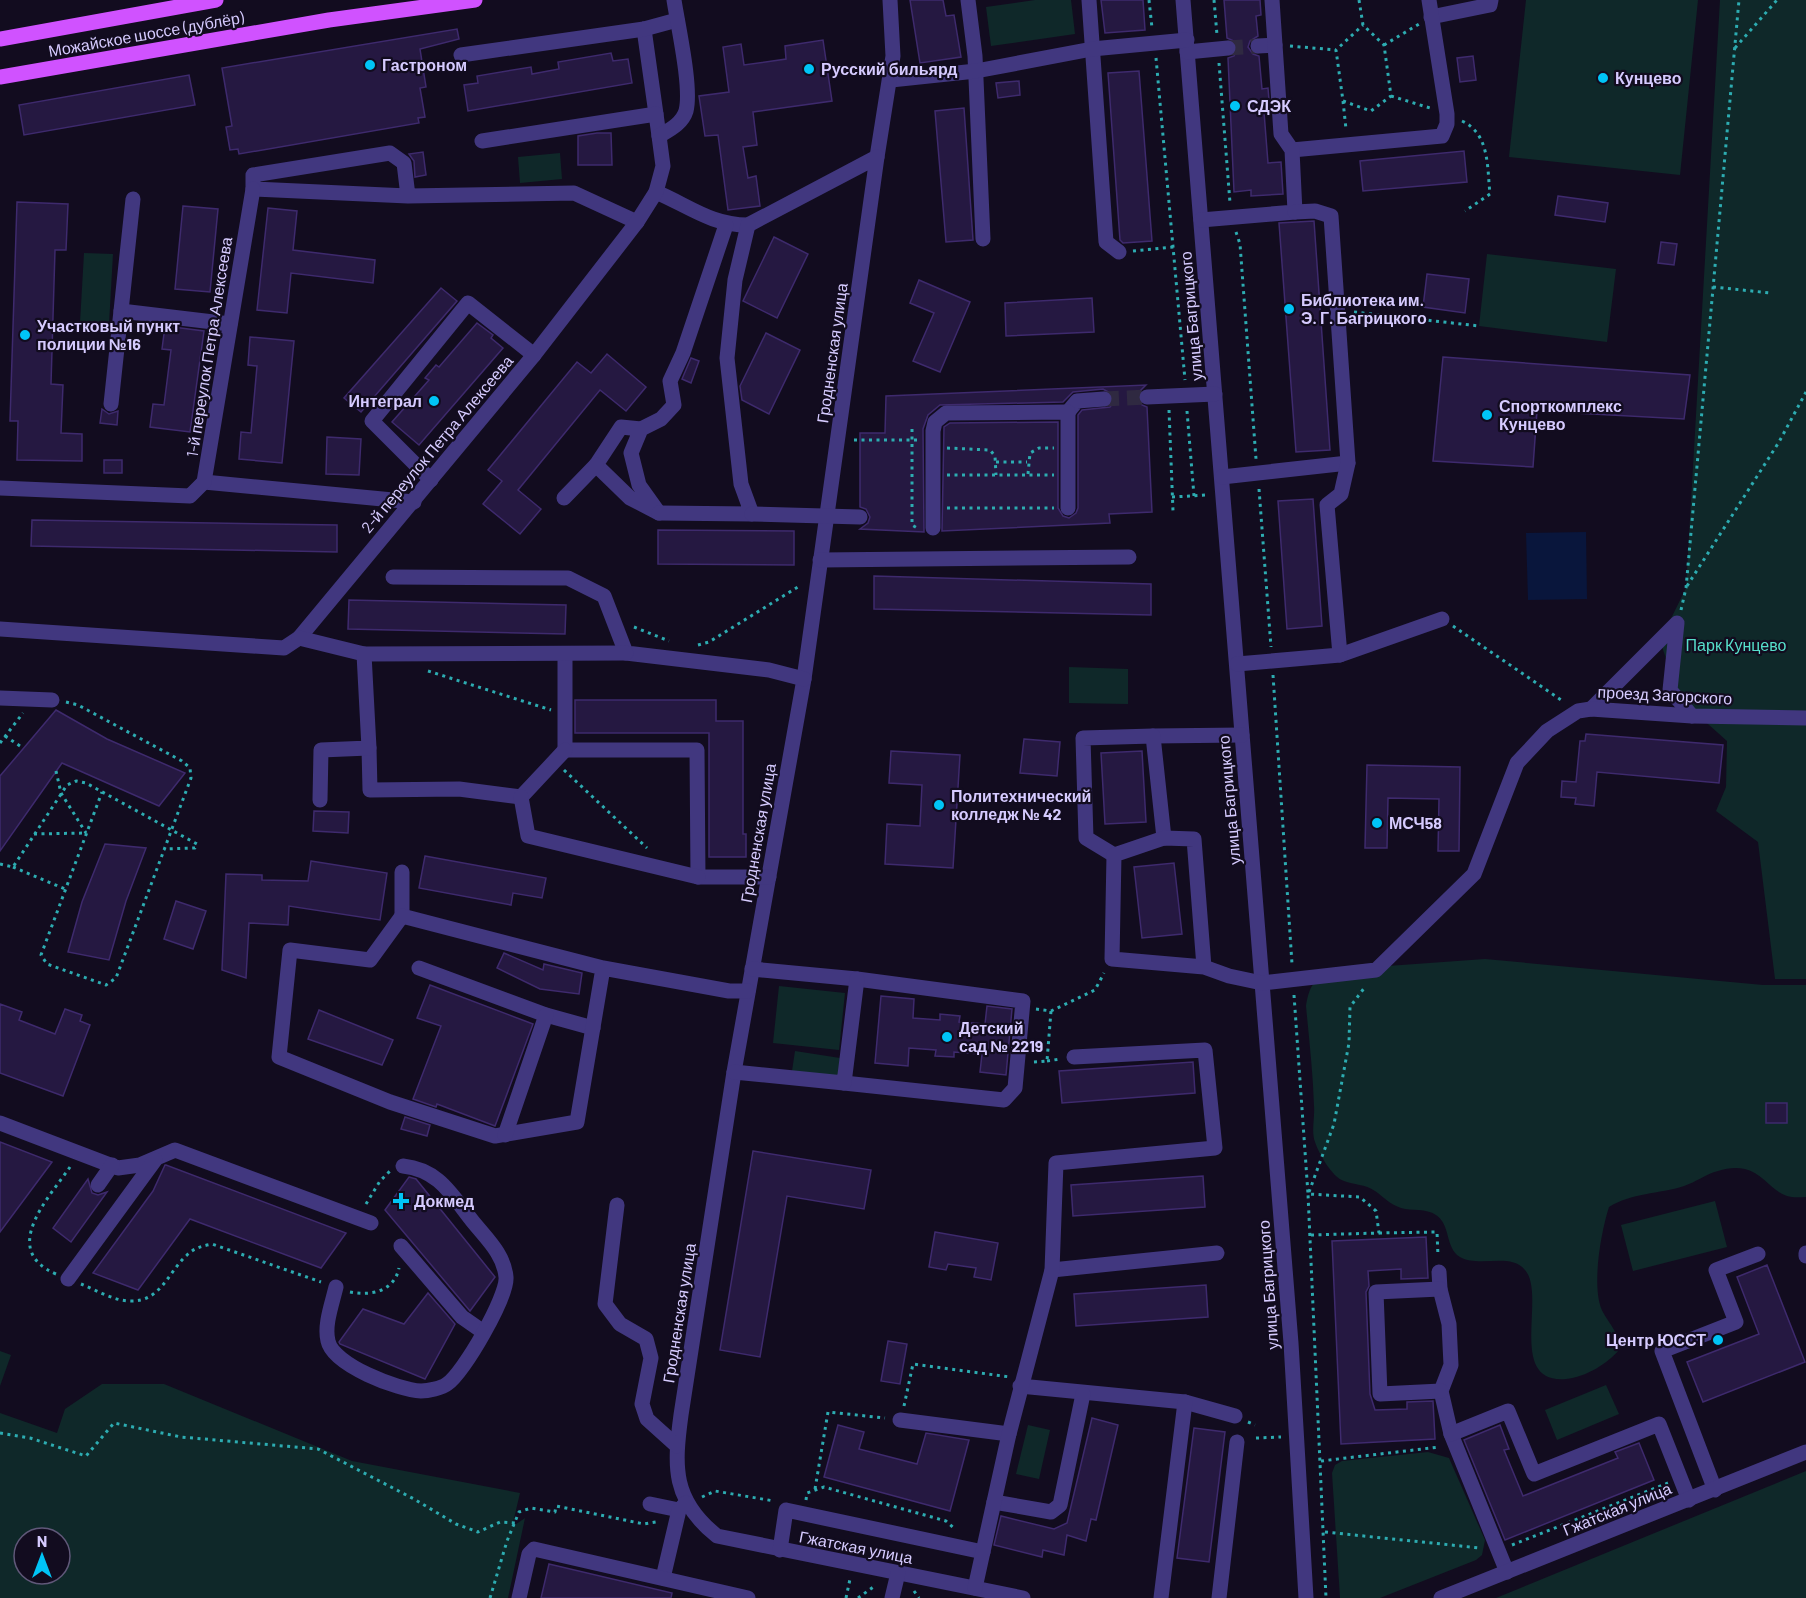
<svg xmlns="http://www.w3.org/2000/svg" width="1806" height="1598" font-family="Barlow,sans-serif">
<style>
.green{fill:#0f2829;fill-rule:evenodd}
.water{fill:#09163c}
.building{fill:#251841;stroke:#3e2a6d;stroke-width:1.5}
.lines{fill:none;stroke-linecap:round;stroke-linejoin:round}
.minor-tunnel{stroke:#2f2941;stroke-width:15;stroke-dasharray:15 8;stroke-linecap:butt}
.path{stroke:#2dacb1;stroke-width:3;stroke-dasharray:3 4.5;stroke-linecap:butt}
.minor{stroke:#41377f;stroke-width:15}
.major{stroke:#d052ff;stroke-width:15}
.poi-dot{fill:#00c4f6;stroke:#120c1f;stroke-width:2}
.labels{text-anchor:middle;stroke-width:4.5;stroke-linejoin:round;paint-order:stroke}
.street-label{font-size:16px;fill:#d6cbff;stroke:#120c1f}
.poi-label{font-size:16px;font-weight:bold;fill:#d6cbff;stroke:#120c1f;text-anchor:start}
.park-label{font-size:16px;fill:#57dfcb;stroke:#120c1f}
</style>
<rect width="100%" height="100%" fill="#120c1f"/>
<g class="green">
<polygon points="1035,0 1071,0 1075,34 991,46 986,7"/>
<polygon points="1526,0 1698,0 1680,175 1509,157"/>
<polygon points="1720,0 1806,0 1806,979 1775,979 1758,842 1716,811 1726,787 1727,741 1680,699 1660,641 1686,588"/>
<polygon points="560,153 562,179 520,183 518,157"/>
<polygon points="84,253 113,254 109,324 80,323"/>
<polygon points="1487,254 1616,269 1607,342 1479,326"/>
<polygon points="1069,667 1128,669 1128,704 1069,703"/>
<path d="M1485 959 1763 985H1806V1197C1800 1197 1793 1198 1787 1196 1771 1191 1763 1173 1745 1169 1736 1167 1727 1168 1718 1171 1706 1174 1696 1182 1684 1186 1659 1194 1631 1193 1609 1207 1601 1232 1592 1283 1601 1308 1608 1324 1618 1329 1620 1349 1607 1364 1586 1377 1566 1379 1506 1384 1547 1295 1525 1270 1510 1252 1480 1268 1460 1257 1445 1248 1451 1225 1436 1215 1426 1208 1412 1211 1401 1208 1389 1204 1384 1197 1375 1191 1365 1184 1354 1185 1344 1181 1332 1177 1319 1154 1315 1142 1311 1132 1315 1117 1314 1106 1313 1072 1309 1039 1306 1006 1309 987 1314 978 1332 970Z"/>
<polygon points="779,986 845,993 839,1050 773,1043"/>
<polygon points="795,1051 840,1058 839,1077 792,1071"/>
<polygon points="1715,1201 1727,1247 1633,1271 1621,1225"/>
<polygon points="0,1351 11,1355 0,1386"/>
<path d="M102 1384H164L352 1461 520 1493 512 1527 525 1518 508 1598H0V1413L57 1433 65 1409ZM24 1538H60V1574H24Z"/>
<polygon points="1606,1385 1619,1414 1557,1440 1545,1410"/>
<polygon points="1028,1425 1050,1430 1039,1479 1016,1474"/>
<polygon points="1428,1452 1449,1458 1485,1540 1482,1555 1476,1560 1380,1598 1340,1598 1332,1473 1335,1465 1342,1461"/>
<polygon points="1806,1471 1806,1598 1496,1598"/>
</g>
<polygon class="water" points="1586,532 1587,599 1528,600 1526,533"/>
<g class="building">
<polygon points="910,0 943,0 946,16 954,15 961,57 920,63"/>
<polygon points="1101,0 1143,0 1145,30 1105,33"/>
<polygon points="1224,0 1260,0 1261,15 1256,16 1258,36 1250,41 1248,47 1253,54 1259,56 1262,89 1268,88 1270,112 1264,112 1268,163 1281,162 1283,194 1251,196 1251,190 1234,192 1228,58 1234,56 1238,48 1236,42 1227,38"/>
<polygon points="457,29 459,39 420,49 426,87 420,88 425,117 418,118 419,123 239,154 238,149 230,150 226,127 232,126 222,68"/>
<polygon points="823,40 832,101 753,112 757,145 743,147 748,178 756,176 760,206 728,210 718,135 705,136 699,96 729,92 723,47 741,44 744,65 786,59 785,46"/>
<polygon points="611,53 613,61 628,59 632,83 468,111 464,85 478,83 477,76 531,67 532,74 559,69 558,62"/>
<polygon points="1473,56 1476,80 1460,82 1457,58"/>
<polygon points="1139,71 1152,241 1123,243 1120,240 1108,73"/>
<polygon points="189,75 195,105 24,135 19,105"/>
<polygon points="1019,81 1020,95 998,98 996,83"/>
<polygon points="964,108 973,240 946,242 935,111"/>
<polygon points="597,133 611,133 612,165 578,165 578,136"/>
<polygon points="1464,151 1467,182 1363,191 1360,161"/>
<polygon points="423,152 426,175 415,177 414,161 409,154"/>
<polygon points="1558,196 1608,203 1605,222 1555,215"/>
<polygon points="17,202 68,204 66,250 55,250 51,384 63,385 61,433 82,434 82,461 17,460 18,421 10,421"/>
<polygon points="183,206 218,209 210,292 175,289"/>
<polygon points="268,208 297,211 293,250 375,260 373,283 291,273 287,313 257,310"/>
<polygon points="1314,221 1330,450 1296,452 1279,223"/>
<polygon points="774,237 808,254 777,318 743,301"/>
<polygon points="1661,242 1677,244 1674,265 1658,263"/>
<polygon points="1427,274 1469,279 1465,313 1423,307"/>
<polygon points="919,280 970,302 940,372 913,361 934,313 910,303"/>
<polygon points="441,288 457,301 361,412 344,398"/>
<polygon points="1092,298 1094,332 1006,336 1005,303"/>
<polygon points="477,323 493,335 491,338 503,348 419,445 392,422 429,380 425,378 436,365 439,367"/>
<polygon points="165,326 204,331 190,432 150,427 153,404 164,405 171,350 162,349"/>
<polygon points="766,333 800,350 769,414 742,400 740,386"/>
<polygon points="250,337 294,341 282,463 239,459 241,432 251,433 257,366 248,365"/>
<polygon points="607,354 646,387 626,411 600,390 518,490 541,509 520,534 483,504 502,481 488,470 577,362 591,373"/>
<polygon points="1443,357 1690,375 1684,419 1537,411 1533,467 1433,461"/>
<polygon points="691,358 699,361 691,383 682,379"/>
<polygon points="1146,385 1139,392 1137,398 1142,405 1147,407 1152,512 1109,514 1110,523 942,531 944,427 950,423 1058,422 1058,508 1063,516 1069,518 1076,513 1078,508 1078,415 1082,410 1110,407 1113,403 1112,394 1103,389 1073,392 1063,402 940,405 928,415 923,429 924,532 860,529 868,523 870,517 866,509 860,507 860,433 885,433 886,396"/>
<polygon points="102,409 109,414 118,411 117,425 100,423"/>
<polygon points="327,437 361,439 359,475 326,474"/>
<rect x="104" y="460" width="18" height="13"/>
<polygon points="1313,499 1322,626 1287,629 1278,501"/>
<polygon points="32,520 337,525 337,552 31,546"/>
<polygon points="658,530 794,531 794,565 658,564"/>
<polygon points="874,576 1151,584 1151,615 874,609"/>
<polygon points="349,600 566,605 565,634 348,629"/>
<polygon points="575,700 716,700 716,721 743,721 743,834 746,834 746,857 709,857 709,733 575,733"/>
<polygon points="56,710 107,739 185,773 159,806 62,763 0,851 0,776"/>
<polygon points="1586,734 1723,745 1719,783 1597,772 1594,806 1575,804 1576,798 1561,797 1562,781 1576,782 1580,741 1585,741"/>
<polygon points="1024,739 1060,742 1057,776 1020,773"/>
<polygon points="891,751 960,755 953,868 885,864 887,824 920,826 922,785 889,783"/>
<polygon points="1142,751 1146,822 1105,824 1101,753"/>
<polygon points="1367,765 1460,767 1459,851 1438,851 1439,799 1388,798 1387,848 1365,848"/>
<polygon points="314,811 349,812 348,833 313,831"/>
<polygon points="105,844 146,848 126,901 109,960 68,952 82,902"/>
<polygon points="425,856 546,878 542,898 513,893 511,905 419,888"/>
<polygon points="311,861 387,873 380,920 289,906 288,925 249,923 246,978 222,970 226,874 262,875 262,880 308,881"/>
<polygon points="1174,863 1182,934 1142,938 1134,867"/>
<polygon points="176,901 206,911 193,949 164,939"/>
<polygon points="504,953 543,970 544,964 582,973 579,994 540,989 497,968"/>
<polygon points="430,985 533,1024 495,1126 437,1104 436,1107 413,1099 441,1026 417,1018"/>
<polygon points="881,996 914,999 913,1018 940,1020 940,1014 960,1016 959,1022 985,1024 987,1006 1012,1009 1006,1075 980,1072 982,1054 954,1052 954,1057 935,1056 936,1050 909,1048 908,1066 875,1063"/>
<polygon points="0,1004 22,1012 19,1020 55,1034 65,1009 82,1015 80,1021 90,1025 63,1096 0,1073"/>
<polygon points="319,1010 393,1040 382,1065 308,1039"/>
<polygon points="1193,1062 1195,1093 1062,1103 1059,1071"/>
<rect x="1766" y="1103" width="21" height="20"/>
<polygon points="405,1117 430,1125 427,1136 401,1129"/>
<polygon points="0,1142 52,1162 0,1232"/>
<polygon points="753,1151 871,1170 864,1209 787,1196 760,1357 720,1350"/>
<polygon points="165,1165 166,1165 346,1233 321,1268 190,1219 138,1290 93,1273 153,1191"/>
<polygon points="1203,1176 1205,1207 1073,1216 1071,1185"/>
<polygon points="409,1177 416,1179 495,1277 470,1311 385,1210"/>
<polygon points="88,1179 92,1193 98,1195 107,1192 71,1242 53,1228"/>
<polygon points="935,1232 998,1243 991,1280 974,1277 976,1268 948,1264 946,1270 929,1267"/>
<polygon points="1426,1237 1428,1278 1401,1279 1401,1269 1368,1271 1369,1286 1366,1292 1370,1394 1375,1410 1407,1409 1407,1402 1433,1401 1435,1439 1341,1444 1332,1241"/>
<polygon points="1767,1265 1805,1362 1703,1402 1687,1362 1759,1334 1737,1277"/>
<polygon points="1206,1285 1208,1317 1076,1326 1074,1294"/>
<polygon points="428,1293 455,1324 425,1379 340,1344 339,1342 363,1309 404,1324"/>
<polygon points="888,1341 907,1344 900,1384 881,1381"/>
<polygon points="1092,1418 1118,1425 1096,1520 1091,1519 1086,1541 1067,1535 1064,1555 1043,1550 1042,1557 994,1545 1001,1516 1054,1529 1067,1523"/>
<polygon points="838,1425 864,1432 859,1449 917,1464 926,1433 969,1440 950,1511 824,1477"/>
<polygon points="1500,1425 1509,1449 1504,1450 1523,1496 1618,1458 1615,1452 1639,1443 1654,1480 1505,1540 1464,1440"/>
<polygon points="1194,1428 1225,1432 1209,1562 1177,1558"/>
<polygon points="549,1564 672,1593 671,1598 541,1598"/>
</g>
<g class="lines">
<g class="minor-tunnel">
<polyline points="1228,48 1258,46"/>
<polyline points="1104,399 1147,397"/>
</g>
<g class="path">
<polyline points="1149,0 1152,28"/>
<polyline points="1214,0 1217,35"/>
<polyline points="1359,0 1363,25 1384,45 1391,96 1371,111 1343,101 1336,50 1363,25"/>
<polyline points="1384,45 1419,24"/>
<polyline points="1290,46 1336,50"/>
<polyline points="1735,48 1777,0"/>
<polyline points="1156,58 1185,380"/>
<polyline points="1219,63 1230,203"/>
<polyline points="1391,96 1430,108"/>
<polyline points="1343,101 1346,129"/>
<path d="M1462 121C1490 134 1487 167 1490 194L1465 211"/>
<polyline points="1236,232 1240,244 1256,459"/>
<polyline points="1133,251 1174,247"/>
<polyline points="1713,287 1771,293"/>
<polyline points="1354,312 1479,326"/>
<polyline points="1169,410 1173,511"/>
<polyline points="1187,411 1194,496"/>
<polyline points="912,429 912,525 917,528"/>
<polyline points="854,440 919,440"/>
<polyline points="947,448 990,450 995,456 996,475"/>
<polyline points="996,462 1027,462"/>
<polyline points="1028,474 1030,453 1039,448 1054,448"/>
<polyline points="947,475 1054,475"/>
<polyline points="1259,489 1271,647"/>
<polyline points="1172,497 1207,495"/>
<polyline points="947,508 1054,508"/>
<polyline points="1687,586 1779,442 1806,392"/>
<polyline points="1681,610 1686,588 1739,0"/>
<polyline points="1453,626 1564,702"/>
<polyline points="634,627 669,641"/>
<polyline points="698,645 709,642 801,585"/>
<polyline points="428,671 551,710"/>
<polyline points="1273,675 1292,964"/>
<polyline points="66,702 78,705 182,761 190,768 191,778 116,978 106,985 47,964 41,955 102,792"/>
<polyline points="5,736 23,748"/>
<polyline points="0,743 23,713"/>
<polyline points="564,770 647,848"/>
<polyline points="56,771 61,793 86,833"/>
<polyline points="34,834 86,833"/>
<polyline points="0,864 13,867 67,785 76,781 86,783 197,844 195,848 164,849"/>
<polyline points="13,867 65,889"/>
<polyline points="1294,995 1308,1194"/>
<polyline points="1036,1009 1051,1011 1095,990 1104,973"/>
<polyline points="1047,1061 1060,1059"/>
<polyline points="1034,1062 1047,1061 1051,1011"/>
<polyline points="1309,1192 1334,1124 1349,1043 1350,1007 1365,987"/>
<polyline points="366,1204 380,1181 390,1171"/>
<polyline points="1379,1233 1437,1232 1438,1256"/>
<polyline points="1311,1235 1379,1233 1376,1211 1360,1197 1308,1194 1326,1598"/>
<path d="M56 1274C0 1250 47 1200 70 1167"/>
<path d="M81 1284C96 1290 114 1301 130 1301 161 1302 168 1272 187 1255 194 1248 202 1246 212 1244L321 1282"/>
<path d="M350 1292C370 1296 394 1292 399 1268"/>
<polyline points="904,1406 913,1364 1010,1377"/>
<polyline points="1248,1422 1255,1425"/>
<polyline points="0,1433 30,1438 86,1456 114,1423 181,1437 318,1449 414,1499 456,1524 478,1532 500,1522 516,1523"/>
<polyline points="1256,1438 1281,1437"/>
<polyline points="1321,1461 1439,1447"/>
<polyline points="815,1489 828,1412 885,1418"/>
<polyline points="702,1497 715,1491 774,1501"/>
<polyline points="806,1500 807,1493 824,1487 946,1521 955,1529"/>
<polyline points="1325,1532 1480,1548"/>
<polyline points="1512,1545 1668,1483"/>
<polyline points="914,1591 919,1598"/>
<polyline points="490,1598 507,1541 519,1512 531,1508 555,1512 556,1506 644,1524 656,1522"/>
<polyline points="846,1598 850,1579"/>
<polyline points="858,1598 876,1585"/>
</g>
<g class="minor">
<polyline points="968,0 975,56 983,239"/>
<polyline points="1089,0 1106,242 1119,252"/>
<polyline points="1183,0 1291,1343 1306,1598"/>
<polyline points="1431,17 1490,5 1491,0"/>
<polyline points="644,29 656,114"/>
<polyline points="1258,46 1275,45"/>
<polyline points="1187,52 1228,48"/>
<polyline points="461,55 644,29 677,20"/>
<polyline points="891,80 976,71 1092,49 1187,40"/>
<polyline points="482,141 656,114 659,136"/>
<polyline points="1292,150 1442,136 1447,124 1447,114 1429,0"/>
<polyline points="877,157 893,56 890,0"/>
<path d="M656 192C689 206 711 225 748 225L877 157 804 679 734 1072 681 1415C674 1467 672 1500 717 1536L1023 1598"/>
<polyline points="408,196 253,189 253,175 390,153 404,163 408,196 574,193 637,222"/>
<polyline points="1201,220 1295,212 1292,150 1281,134 1272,0"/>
<polyline points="121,311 230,324"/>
<polyline points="1147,397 1215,394"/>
<polyline points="111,404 133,199"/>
<polyline points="1068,412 1077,401 1104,399"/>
<polyline points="641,429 621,427 596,465 630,498 659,513 639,485 631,453 641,429 661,419 674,405 670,381 683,353 726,225"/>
<polyline points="1222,477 1348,463"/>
<polyline points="431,480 372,421 468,303 534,355"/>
<polyline points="204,482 414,502"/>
<polyline points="0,488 190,496 204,482 253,189"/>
<polyline points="564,498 596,465"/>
<polyline points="659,513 752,514 741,484 727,358 735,280 748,225"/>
<polyline points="752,514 860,517"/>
<polyline points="933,528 933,431 935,422 946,413 1068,412 1068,508"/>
<polyline points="820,560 1129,557"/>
<polyline points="393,577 568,578 604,596 626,653 769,670 804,679"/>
<path d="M0 629 284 648 299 638 534 355 637 222 656 192 663 166 659 136C669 130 682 124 686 111 692 88 678 26 674 0"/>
<polyline points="299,638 364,654"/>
<polyline points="565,655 565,750 697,750 698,877 769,877"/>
<polyline points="1340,655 1442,619"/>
<polyline points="1237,664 1340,655 1327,505 1341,494 1348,463 1331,216 1315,211 1295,212"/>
<polyline points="0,698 52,700"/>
<polyline points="1591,709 1677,623 1670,690 1692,716"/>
<polyline points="1153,736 1242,735"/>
<polyline points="369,748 370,790 459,789 521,797 565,750"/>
<polyline points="521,797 528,836 698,877"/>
<polyline points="320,800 321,750 369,748 364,654 626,653"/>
<polyline points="1114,855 1086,838 1083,738 1153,736 1164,838"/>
<polyline points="402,872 402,916"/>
<polyline points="1204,967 1194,839 1164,838 1114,855 1112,959 1204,967 1229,976 1262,983 1376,970 1474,874 1517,763 1547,731 1578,711 1591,709 1692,716 1806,718"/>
<polyline points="419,968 546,1015 593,1028"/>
<polyline points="603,968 402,916 370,960 290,950 279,1057 390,1102 495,1136 577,1122 603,968 729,991 748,991"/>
<polyline points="752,969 857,979 1023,1001 1015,1088 1004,1100 844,1083"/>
<polyline points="734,1072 844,1083 857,979"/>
<polyline points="0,1123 118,1168 140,1165 175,1150 371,1223"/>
<polyline points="505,1135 546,1015"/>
<polyline points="98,1185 112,1165"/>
<polyline points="617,1205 605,1304 620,1324 646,1339 651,1358 642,1404 647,1419 677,1446"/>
<polyline points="401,1246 462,1317 482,1331"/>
<polyline points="1806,1253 1806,1256"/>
<polyline points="1052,1270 1217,1253"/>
<polyline points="1439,1272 1440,1289 1449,1324 1451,1365 1441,1391 1451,1434 1507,1572"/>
<polyline points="68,1279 155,1160"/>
<path d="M336 1287C332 1304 324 1325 328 1341 333 1365 398 1390 421 1391 428 1391 442 1388 447 1384 463 1374 508 1296 506 1277 504 1255 488 1240 474 1223 452 1196 440 1170 403 1166"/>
<polyline points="1440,1289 1376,1292 1380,1394 1441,1391"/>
<polyline points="1020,1386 1185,1402 1235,1416"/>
<polyline points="900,1420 1009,1434"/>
<polyline points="1451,1434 1508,1411 1534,1474 1659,1424 1689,1500"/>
<polyline points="1715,1490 1662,1351 1736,1322 1716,1270 1758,1254"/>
<polyline points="994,1502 1051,1512 1060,1505 1083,1394"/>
<polyline points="650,1504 679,1510"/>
<polyline points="780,1550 786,1510 983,1552"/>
<polyline points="663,1578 679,1510 686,1503"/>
<polyline points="975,1588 1009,1434 1052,1270 1056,1163 1215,1148 1205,1050 1074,1057"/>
<polyline points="519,1598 529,1554 534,1549 748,1598"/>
<polyline points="892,1598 898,1573"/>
<polyline points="1161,1598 1185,1402"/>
<polyline points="1219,1598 1237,1442"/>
<polyline points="1441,1598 1806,1452"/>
</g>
<g class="major">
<polyline points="0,39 216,0"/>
<polyline points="0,77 329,20 475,0"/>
</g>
</g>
<g class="poi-dot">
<circle cx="370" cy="65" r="6"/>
<circle cx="809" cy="69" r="6"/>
<circle cx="1603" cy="78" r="6"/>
<circle cx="1235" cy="106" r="6"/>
<circle cx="1289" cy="309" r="6"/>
<circle cx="25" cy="335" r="6"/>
<circle cx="434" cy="401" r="6"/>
<circle cx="1487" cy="415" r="6"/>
<circle cx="939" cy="805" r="6"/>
<circle cx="1377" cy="823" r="6"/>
<circle cx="947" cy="1037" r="6"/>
<path d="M398 1192h6v6h6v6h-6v6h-6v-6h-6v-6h6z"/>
<circle cx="1718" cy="1340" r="6"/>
</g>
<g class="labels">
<g class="street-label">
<text transform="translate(146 34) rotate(-10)" y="6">Можайское шоссе (дублёр)</text>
<text transform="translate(1191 316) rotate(-95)" y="6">улица Багрицкого</text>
<text transform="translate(209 347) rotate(-81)" y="6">1-й переулок Петра Алексеева</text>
<text transform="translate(832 353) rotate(-82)" y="6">Гродненская улица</text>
<text transform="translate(437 444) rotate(-50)" y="6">2-й переулок Петра Алексеева</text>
<text transform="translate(1665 695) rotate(3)" y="6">проезд Загорского</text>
<text transform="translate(1229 800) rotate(-95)" y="6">улица Багрицкого</text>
<text transform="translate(758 833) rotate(-80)" y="6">Гродненская улица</text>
<text transform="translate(1268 1285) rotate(-94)" y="6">улица Багрицкого</text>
<text transform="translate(679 1313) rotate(-81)" y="6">Гродненская улица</text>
<text transform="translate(1617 1509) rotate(-22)" y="6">Гжатская улица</text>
<text transform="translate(856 1547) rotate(11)" y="6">Гжатская улица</text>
</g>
<g class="poi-label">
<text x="382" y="71">Гастроном</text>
<text x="821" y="75">Русский бильярд</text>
<text x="1615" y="84">Кунцево</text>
<text x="1247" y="112">СДЭК</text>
<text x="1301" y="306">Библиотека им.<tspan x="1301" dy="18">Э. Г. Багрицкого</tspan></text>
<text x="37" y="332">Участковый пункт<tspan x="37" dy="18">полиции №16</tspan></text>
<text x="422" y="407" text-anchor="end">Интеграл</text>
<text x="1499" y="412">Спорткомплекс<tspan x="1499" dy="18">Кунцево</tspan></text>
<text x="951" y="802">Политехнический<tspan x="951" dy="18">колледж № 42</tspan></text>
<text x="1389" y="829">МСЧ58</text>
<text x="959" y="1034">Детский<tspan x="959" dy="18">сад № 2219</tspan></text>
<text x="414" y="1207">Докмед</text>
<text x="1706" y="1346" text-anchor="end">Центр ЮССТ</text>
</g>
<g class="park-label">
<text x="1736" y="651">Парк Кунцево</text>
</g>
</g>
<g transform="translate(42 1556)"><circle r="28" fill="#120c1f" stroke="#605879" stroke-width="1.5"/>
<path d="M0-4.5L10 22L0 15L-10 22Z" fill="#00c4f6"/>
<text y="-9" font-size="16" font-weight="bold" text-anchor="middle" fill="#d6cbff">N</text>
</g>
</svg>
